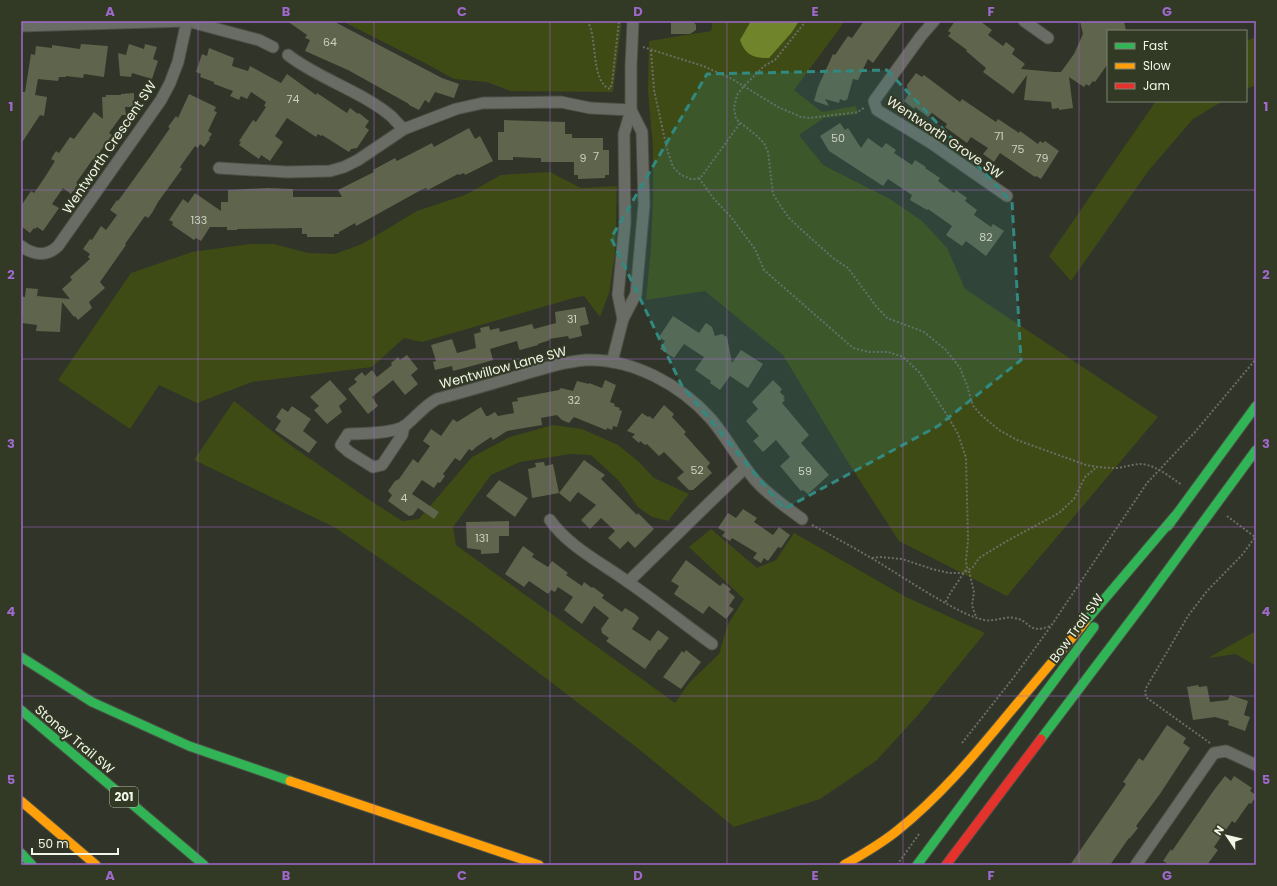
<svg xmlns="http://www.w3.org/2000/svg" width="1277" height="886" font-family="Poppins,sans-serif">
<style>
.green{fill:#3f4b15}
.water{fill:#70852b}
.building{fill:#5f644d}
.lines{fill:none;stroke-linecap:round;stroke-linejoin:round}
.street-casing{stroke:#4c5045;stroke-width:13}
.fast-casing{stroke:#4c5045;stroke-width:11}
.slow-casing{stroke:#4c5045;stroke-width:11}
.jam-casing{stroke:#4c5045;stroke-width:11}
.path{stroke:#6c6e65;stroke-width:2;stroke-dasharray:2 2;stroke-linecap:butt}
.street{stroke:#696c64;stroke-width:11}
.fast{stroke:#30b455;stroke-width:9}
.slow{stroke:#ff9f0a;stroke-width:9}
.jam{stroke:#e5322d;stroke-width:9}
.marked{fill:#318980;fill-opacity:0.2;stroke:#318980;stroke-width:3;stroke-dasharray:8 5;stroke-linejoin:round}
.grid{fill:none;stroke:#9e69cb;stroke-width:1;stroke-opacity:0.55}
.labels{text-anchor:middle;stroke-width:4;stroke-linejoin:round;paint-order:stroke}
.number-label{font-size:11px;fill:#ccd2c1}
.shield{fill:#323924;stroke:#b8bdad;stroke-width:1}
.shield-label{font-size:12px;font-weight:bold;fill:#f1f6e8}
.street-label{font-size:13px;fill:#f1f6e8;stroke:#323924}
.neatline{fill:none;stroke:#9e69cb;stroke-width:1.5}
.grid-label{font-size:13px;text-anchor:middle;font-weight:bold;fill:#9e69cb}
</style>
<rect width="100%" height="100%" fill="#313429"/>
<g class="green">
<polygon points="342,21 622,21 613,92 511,91 487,82 454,79 427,64"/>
<polygon points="713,21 845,21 794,90 822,112 856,106 858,114 824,118 799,135 823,165 890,199 922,221 947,248 965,289 1158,417 1007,596 899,541 846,459 783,355 705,291 646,300 651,248 653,198 653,148 648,90 649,41 711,31"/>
<polygon points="1256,37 1256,85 1246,89 1246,41"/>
<polygon points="1156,101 1223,101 1193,119 1149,170 1071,281 1049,256"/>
<polygon points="550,172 581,188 617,186 615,254 609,293 600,317 584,296 577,297 422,342 404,338 372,367 252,382 197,403 159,385 130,429 58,380 131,273 192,252 250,244 274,244 308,253 335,254 362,244 417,211 465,195 501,175"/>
<polygon points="234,401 290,445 368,499 402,521 419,519 472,457 510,437 553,425 582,429 618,445 639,462 654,478 689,494 668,521 652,517 638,507 619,481 591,455 570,454 520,462 491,475 453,527 456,545 675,703 689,683 719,654 728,624 744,599 689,547 711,529 757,568 776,560 794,533 906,597 985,633 918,715 876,761 820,799 734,827 635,746 469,620 336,528 194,460"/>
<polygon points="1256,631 1256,666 1236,654 1208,658"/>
</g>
<path class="water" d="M751 21H799L792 32 769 58C753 58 745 55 740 40Z"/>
<g class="building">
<polygon points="287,21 333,21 442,78 459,84 454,98 435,92 429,103 425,100 419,110 409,105 409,104 348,70 305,51 310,40 305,38 307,35"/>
<polygon points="671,21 693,21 696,25 696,30 690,34 671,34"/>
<polygon points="864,21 903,21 873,63 868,59 858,80 853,79 847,100 846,99 845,101 840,99 839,103 825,99 829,106 814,101 818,87 833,54 835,55 848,36 852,38"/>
<polygon points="955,21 980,21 992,30 988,35 1003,46 1006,42 1015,49 1012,54 1025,64 1021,69 1054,72 1061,72 1074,54 1083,34 1080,21 1124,21 1126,31 1108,31 1107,65 1095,82 1093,81 1089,86 1086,84 1084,87 1069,77 1073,108 1059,110 1059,108 1052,109 1051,102 1024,100 1027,75 1013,94 983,72 986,68 966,51 967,50 948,36 951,33 948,31"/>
<polygon points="81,44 108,46 104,77 84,74 83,78 66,76 66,77 59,77 58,81 38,79 35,95 47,97 44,116 40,115 21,144 21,92 25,92 31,54 35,55 36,46 52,48 52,45 80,49"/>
<polygon points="129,44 144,49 145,44 157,47 153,59 158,61 152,79 132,73 131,77 120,76 118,53 126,55"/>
<polygon points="209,48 234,58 232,66 248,71 250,66 281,83 287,74 316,95 317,93 347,113 350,108 358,114 359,113 369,121 365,127 369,130 357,148 351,149 349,152 322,135 321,136 318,134 316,137 287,118 275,136 283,142 270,161 261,155 259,159 239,145 241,142 239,141 253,120 256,122 266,107 264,106 266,102 251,92 247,99 241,96 239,100 230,96 233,91 214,84 214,82 200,77 201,74 196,72 202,54 207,56"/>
<polygon points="916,73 922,77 924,75 960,102 962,99 996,122 998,119 1019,133 1020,131 1038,144 1040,141 1043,143 1045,141 1059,151 1041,179 1036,176 1035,177 1000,153 994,162 983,154 988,148 971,137 967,143 945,127 947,124 932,113 928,117 915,107 914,109 904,101 908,95 907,85"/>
<polygon points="134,93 134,107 125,107 126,115 122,115 109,133 112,135 94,160 93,159 76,183 78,184 71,194 63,188 52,204 59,208 43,231 37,227 35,229 34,228 30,233 21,226 21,206 31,191 34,193 45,177 55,161 51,159 56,151 59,153 70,137 74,139 94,112 103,119 102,97 106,97 106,95 121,95 121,94"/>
<polygon points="189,94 216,107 214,111 217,112 208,131 212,134 209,138 210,139 204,147 200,144 198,148 195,146 180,167 182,169 158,202 152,213 148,218 145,216 125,244 126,245 100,282 105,288 89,302 92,308 78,320 75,316 74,317 62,302 60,332 36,331 37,325 22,323 23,318 21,318 21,296 25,297 26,288 38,289 37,296 70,299 62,289 72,280 70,277 90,259 88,257 90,254 83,249 90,239 92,240 101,226 106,230 117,215 110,210 117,200 118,201 152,154 170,128 168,127 176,116 178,118"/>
<polygon points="504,120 565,122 565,134 572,134 572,138 603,138 603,150 609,150 609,175 605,175 605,178 578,179 578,175 574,175 574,162 541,162 541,158 536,158 513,157 513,160 498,160 498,132 504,132"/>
<polygon points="840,123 845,130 848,128 861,148 868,138 882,148 886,143 896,150 894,153 912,165 915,160 926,167 925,168 940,178 938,181 954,193 956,190 967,198 965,201 977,210 974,215 991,227 993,224 1004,231 986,256 966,241 962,246 946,235 952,226 928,209 927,210 910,200 912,195 888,179 883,186 829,151 820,136"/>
<polygon points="469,128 475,139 480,136 493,161 465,175 464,173 459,175 458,174 428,190 426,188 421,190 356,226 355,223 339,232 339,234 334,234 334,237 307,237 307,234 302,234 302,228 237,229 237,230 227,230 227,227 210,227 201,241 196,238 194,240 172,225 173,222 169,220 183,199 188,203 195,193 221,211 221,202 228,202 228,190 268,188 293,189 293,197 342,197 338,190 374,172 373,170 395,158 397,161 432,143 434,147"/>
<polygon points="585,307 589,324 580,326 582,336 569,339 568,336 549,339 550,340 538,344 538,345 520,350 519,349 517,341 490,349 493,360 483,363 453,371 452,366 435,370 433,362 436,361 431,345 452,339 457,353 476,348 474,334 481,332 480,328 489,326 490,330 499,328 500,332 532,324 534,329 556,323 555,312"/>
<polygon points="673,316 699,333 706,323 712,327 715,336 722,334 727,337 732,363 741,350 763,364 748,388 730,376 720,390 710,383 711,381 695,370 704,357 684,344 674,358 660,349 665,341 659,337"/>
<polygon points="407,355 418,369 411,375 418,384 405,395 393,380 372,397 378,406 368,414 348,389 357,382 354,379 362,372 365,376 372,370 377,377 392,365 391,363 398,357 400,360"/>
<polygon points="330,380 347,399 339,406 342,412 327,424 314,410 319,406 310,397"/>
<polygon points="605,380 616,385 610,402 615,404 614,406 620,408 619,410 622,411 617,427 613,426 612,430 607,428 606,430 574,417 569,423 562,420 557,415 541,418 542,425 507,431 493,440 491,437 476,447 472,451 469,449 460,461 455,458 443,474 445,476 440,483 438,482 434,488 422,480 412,494 439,512 434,519 418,508 413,515 409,516 388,501 392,495 388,491 395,481 399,479 413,459 418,463 430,446 423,441 431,429 441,436 453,419 457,422 481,407 486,416 488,416 495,412 498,416 514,413 512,402 518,401 517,398 559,390 561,388 573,391 577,381 589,384 589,383 602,388"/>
<polygon points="773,380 782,389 780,392 785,397 783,398 785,400 782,403 809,435 801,443 829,475 808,494 803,490 801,491 780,466 790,457 776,440 763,452 753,441 759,436 746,421 758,409 752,402"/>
<polygon points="664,405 674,414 672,417 686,432 684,434 710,463 707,467 712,473 693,490 689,490 677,478 684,472 664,452 659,456 647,444 645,445 640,441 639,443 632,437 635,434 627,431 642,413 648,417 649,416 653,419"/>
<polygon points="292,406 311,419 303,431 317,442 309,453 275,430 281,421 276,417 282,408 288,412"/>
<polygon points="584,460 605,475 601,479 637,515 638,513 654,529 635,548 628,541 620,549 608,538 615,531 601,518 590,529 581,520 596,505 578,492 570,502 559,493 532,498 528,469 536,467 535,463 544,462 545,466 553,464 559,493"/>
<polygon points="499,480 528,498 515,517 486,496"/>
<polygon points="743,509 757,518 754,522 773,535 779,527 790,535 781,548 778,547 768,561 764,558 761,563 753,558 757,553 732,538 730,541 722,536 725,532 718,528 728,513 736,518"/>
<polygon points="509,521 509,536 499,536 499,553 481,554 481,550 467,548 466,522"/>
<polygon points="523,546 534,554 532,557 548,567 552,561 568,573 566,575 582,586 584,582 592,588 593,587 604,595 602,598 622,612 625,608 635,614 639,618 632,629 650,641 658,630 669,638 660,650 659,649 645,669 606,641 609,638 602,633 601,629 609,618 594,606 582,624 564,610 573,597 558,587 555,592 551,590 548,594 529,581 524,587 505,574"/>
<polygon points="686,560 720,586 723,583 731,589 729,592 735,597 729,606 734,609 726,619 709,606 703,614 674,594 679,586 671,581"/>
<polygon points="686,650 701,662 681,689 663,677 682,651 684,653"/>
<polygon points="1198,685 1199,687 1207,686 1210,702 1228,700 1230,695 1248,701 1244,715 1250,717 1245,731 1228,725 1229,721 1215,717 1193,720 1187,687"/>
<polygon points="1167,725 1186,738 1183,743 1190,748 1160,794 1136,826 1138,828 1130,838 1129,838 1110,865 1070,865 1126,784 1123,782 1139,758 1143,761"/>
<polygon points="1225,776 1231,781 1234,776 1252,788 1250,791 1256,795 1256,796 1251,804 1249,803 1235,823 1232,821 1214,847 1218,850 1207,865 1170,865 1163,861 1171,849 1172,851 1214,790"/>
</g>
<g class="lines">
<defs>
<g id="street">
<polyline points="187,21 259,40 273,47"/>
<polyline points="934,21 921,36 874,101 877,110 931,143 1007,196"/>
<polyline points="1024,21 1048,38"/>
<polyline points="21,26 186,21"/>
<path d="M288 55C319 79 361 91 391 116 395 120 399 125 404 129"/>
<polyline points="219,168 287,172 330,171 344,167 358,160 404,129 456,109 483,103 561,102 590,108 631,110"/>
<path d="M21 246C33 255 47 257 58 246L161 100 170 83 178 62 187 21"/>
<polyline points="623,319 618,295 625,223 624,134 631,110 631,66 633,21"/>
<polyline points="612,362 623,319 636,294 644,205 642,132 631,110"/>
<path d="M404 426 402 435 382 465 373 467 349 452 341 445 348 434C361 434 396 433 406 425 417 416 424 406 437 399 464 392 491 384 518 376 541 369 562 362 586 360 632 358 681 385 711 419 727 438 739 461 755 480 769 496 786 507 802 519"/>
<path d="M550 520C569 547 602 563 628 582 657 602 684 624 712 644"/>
<polyline points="628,582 745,468"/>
<polyline points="1136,865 1214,753 1226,751 1256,765"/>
</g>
<g id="fast">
<polyline points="1168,526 1256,406"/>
<polyline points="1085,622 1175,516"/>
<polyline points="21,657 92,702 189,746 290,781"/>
<polyline points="21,710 204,865"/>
<polyline points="1041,739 1146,600 1256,450"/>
<polyline points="21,853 32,865"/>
<polyline points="917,865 1094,627"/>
</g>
<g id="slow">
<polyline points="290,781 539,865"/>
<polyline points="21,801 96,865"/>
<path d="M844 865C863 854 881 844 898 830 938 798 972 758 1005 718 1032 686 1059 654 1085 622"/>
</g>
<polyline id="jam" points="946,865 1041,739"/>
</defs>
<use href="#street" class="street-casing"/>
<use href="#fast" class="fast-casing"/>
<use href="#slow" class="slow-casing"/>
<use href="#jam" class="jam-casing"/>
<g class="path">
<path d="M587 21C598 34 590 82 610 89L612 83 619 21"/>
<path d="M806 21 775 60 764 66 743 87 737 95 734 108 736 119 757 136 764 143 768 152 773 194 780 205 789 218 804 232 833 258 848 268 875 305 887 318 924 332 946 350 960 368 967 385 971 400 974 407 981 415 999 430 1017 440 1086 465C1096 467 1106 468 1117 468 1127 467 1137 462 1147 465 1160 468 1171 478 1182 485"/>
<polyline points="643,47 703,66 732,79 778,107 801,117 810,118 858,112 865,107"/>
<polyline points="651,50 654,90 667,149 673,167 681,175 691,179 697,179 702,176 740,123"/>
<polyline points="699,178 714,199 731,217 755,249 764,270 853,348 869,352 888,352 903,357 919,372 947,415 958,434 966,458 968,540 966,560 967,568 951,592 945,603"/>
<polyline points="1227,516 1255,537"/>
<path d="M812 525C832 536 853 547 873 559 895 572 917 587 940 600 954 608 968 616 984 620 995 622 1004 616 1014 618 1031 620 1027 635 1050 626"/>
<polyline points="872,558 879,557 902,559 932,569 949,573 963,573 973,567 979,558 1007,541 1059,513 1074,499 1085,477 1097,467"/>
<polyline points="969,571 974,592 972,605 976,617"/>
<polyline points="962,743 1014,677 1051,626 1147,483 1195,432 1256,359"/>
<polyline points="1210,743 1147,698 1145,693 1146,688 1188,616 1207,591 1242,555 1256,536"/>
<polyline points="897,865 919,834"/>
</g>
<use href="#street" class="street"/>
<use href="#fast" class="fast"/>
<use href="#slow" class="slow"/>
<use href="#jam" class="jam"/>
</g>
<path class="marked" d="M887 70 1012 202 1021 360 938 426 784 509 682 386 611 238 707 74Z"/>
<path class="grid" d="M198 21V865M374 21V865M550 21V865M727 21V865M903 21V865M1079 21V865M21 190H1256M21 359H1256M21 527H1256M21 696H1256"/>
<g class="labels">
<g class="number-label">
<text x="330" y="46">64</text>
<text x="293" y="103">74</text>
<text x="999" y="140">71</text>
<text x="838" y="142">50</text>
<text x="1018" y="153">75</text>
<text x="596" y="160">7</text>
<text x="583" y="162">9</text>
<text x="1042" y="162">79</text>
<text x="199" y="224">133</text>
<text x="986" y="241">82</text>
<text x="572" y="323">31</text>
<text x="574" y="404">32</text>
<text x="697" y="474">52</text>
<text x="805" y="475">59</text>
<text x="404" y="502">4</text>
<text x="482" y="542">131</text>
</g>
<rect class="shield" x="110" y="787" width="28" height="20" rx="3"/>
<g class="shield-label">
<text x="124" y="801">201</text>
</g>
<g class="street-label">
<text transform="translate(945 137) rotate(34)" y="5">Wentworth Grove SW</text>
<text transform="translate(109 147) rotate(-56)" y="5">Wentworth Crescent SW</text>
<text transform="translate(503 367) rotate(-15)" y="5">Wentwillow Lane SW</text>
<text transform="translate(1076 628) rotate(-54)" y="5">Bow Trail SW</text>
<text transform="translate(75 739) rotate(40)" y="5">Stoney Trail SW</text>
</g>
</g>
<rect width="1277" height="886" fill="none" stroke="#323924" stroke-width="44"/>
<rect x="1107" y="30" width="140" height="72" fill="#323924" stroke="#7e8572"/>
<rect x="1115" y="43" width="20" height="6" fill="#30b455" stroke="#7e8572"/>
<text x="1143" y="50" font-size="12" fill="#f1f6e8">Fast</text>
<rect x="1115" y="63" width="20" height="6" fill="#ff9f0a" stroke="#7e8572"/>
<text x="1143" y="70" font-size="12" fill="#f1f6e8">Slow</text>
<rect x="1115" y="83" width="20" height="6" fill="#e5322d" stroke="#7e8572"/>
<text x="1143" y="90" font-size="12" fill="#f1f6e8">Jam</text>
<g transform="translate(1227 836) rotate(305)" stroke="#323924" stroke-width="3" paint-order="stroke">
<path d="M0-3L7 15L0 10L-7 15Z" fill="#f1f6e8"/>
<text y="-6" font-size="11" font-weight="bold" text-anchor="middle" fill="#f1f6e8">N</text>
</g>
<path d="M32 848v6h86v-6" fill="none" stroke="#f1f6e8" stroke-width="2"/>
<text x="38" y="848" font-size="12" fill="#f1f6e8" stroke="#323924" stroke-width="3" paint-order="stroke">50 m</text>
<rect x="22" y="22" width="1233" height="842" class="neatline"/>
<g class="grid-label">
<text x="110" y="16">A</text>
<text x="286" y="16">B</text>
<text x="462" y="16">C</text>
<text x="638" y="16">D</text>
<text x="815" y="16">E</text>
<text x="991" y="16">F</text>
<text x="1167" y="16">G</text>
<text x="11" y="111">1</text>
<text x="1266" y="111">1</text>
<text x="11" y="279">2</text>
<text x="1266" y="279">2</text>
<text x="11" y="448">3</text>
<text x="1266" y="448">3</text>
<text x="11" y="616">4</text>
<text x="1266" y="616">4</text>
<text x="11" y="784">5</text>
<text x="1266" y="784">5</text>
<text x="110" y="880">A</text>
<text x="286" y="880">B</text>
<text x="462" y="880">C</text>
<text x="638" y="880">D</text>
<text x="815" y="880">E</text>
<text x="991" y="880">F</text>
<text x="1167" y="880">G</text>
</g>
</svg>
